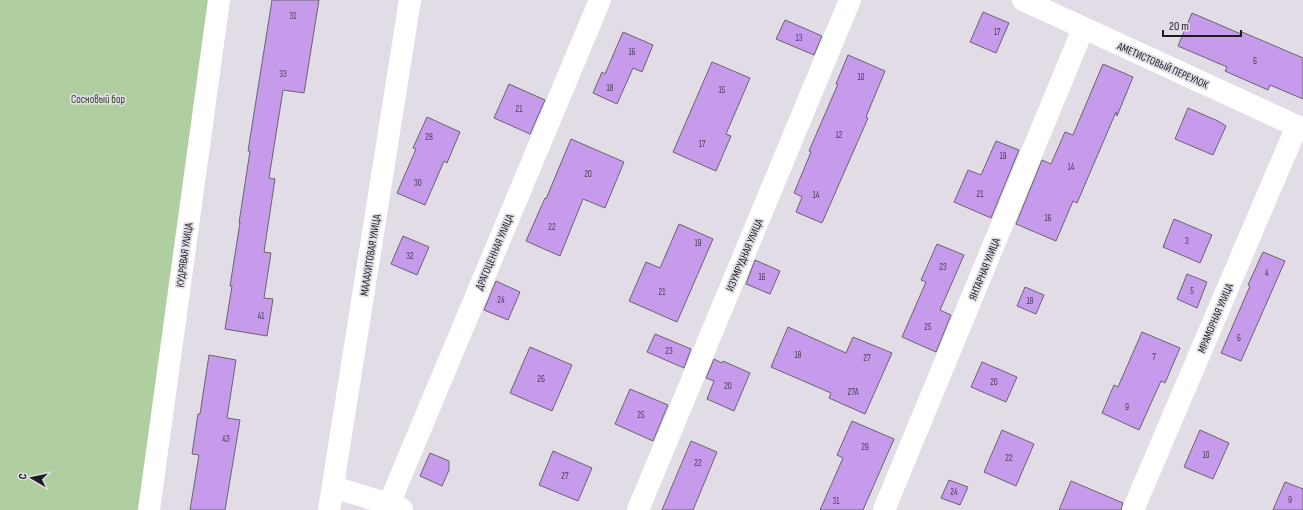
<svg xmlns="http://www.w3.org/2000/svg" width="1303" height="510" font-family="'Sofia Sans Condensed',sans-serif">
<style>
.green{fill:#afcfa0}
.building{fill:#c79beb;stroke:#69646d}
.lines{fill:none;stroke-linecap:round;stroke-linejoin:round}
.street{stroke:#fff;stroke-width:22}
.labels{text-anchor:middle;stroke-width:3.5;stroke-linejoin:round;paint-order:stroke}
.number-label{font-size:9px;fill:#483c53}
.street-label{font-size:11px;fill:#1e1c20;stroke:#e1dce6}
.park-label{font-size:11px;fill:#2a4c16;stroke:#e1dce6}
</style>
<rect width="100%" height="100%" fill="#e1dce6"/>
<polygon class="green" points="0,0 211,0 141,510 0,510"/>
<g class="building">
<polygon points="272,0 319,0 304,93 283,90 269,178 275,179 264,252 271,253 264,298 273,299 267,336 225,329 232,286 230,286 240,223 239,223 250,151 248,151"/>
<polygon points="983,12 1009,23 996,53 970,42"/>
<polygon points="1192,13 1241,34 1242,32 1303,58 1303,99 1270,85 1268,90 1225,71 1227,67 1178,46"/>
<polygon points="785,20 822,36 814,55 776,39"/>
<polygon points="623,32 653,45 642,72 633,68 617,104 593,93 602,72 605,74"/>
<polygon points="848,55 885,71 866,117 868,118 822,223 796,212 802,197 794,193 811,152 809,151 838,84 836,84"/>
<polygon points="712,62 750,78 726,134 731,136 716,171 673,152"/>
<polygon points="1103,64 1133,77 1117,116 1116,112 1077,203 1073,201 1056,241 1016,224 1042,160 1051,164 1065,132 1073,135"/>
<polygon points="509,84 545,100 530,134 494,118"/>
<polygon points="1188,108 1218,121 1226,126 1213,155 1175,139"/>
<polygon points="427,117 460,132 447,163 444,161 425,205 397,193 416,149 413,148"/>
<polygon points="571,139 624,162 605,208 583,199 560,256 526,241 545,198 546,199"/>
<polygon points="996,141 1019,150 991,218 954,202 968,170 981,175"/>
<polygon points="1174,219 1212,235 1200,263 1163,247"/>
<polygon points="679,224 713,239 677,322 629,301 646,262 660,268"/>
<polygon points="403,236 429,247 417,275 391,264"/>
<polygon points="937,244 964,255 940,310 951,315 936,352 902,337 926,282 921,280"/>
<polygon points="1263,252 1285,261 1241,361 1221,353 1250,286 1248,285"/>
<polygon points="755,260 780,271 770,294 746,284"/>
<polygon points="1187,274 1207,282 1197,308 1177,299"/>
<polygon points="496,281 520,292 508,320 484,310"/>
<polygon points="1025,287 1044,295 1036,314 1017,306"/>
<polygon points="788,327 846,353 853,337 892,353 865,414 829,398 831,393 771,367"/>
<polygon points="1142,332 1180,348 1165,383 1161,381 1139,430 1102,413 1114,385 1118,387"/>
<polygon points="655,334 691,349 684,368 647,352"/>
<polygon points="530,347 572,365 552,411 510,393"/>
<polygon points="209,355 236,360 227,418 240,420 225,510 190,510 199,455 192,454 198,414 200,414"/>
<polygon points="714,359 722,363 723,361 750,373 734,411 707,399 714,381 706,378"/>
<polygon points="982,362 1017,377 1006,402 971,387"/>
<polygon points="630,389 668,405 653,441 615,424"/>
<polygon points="852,421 894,439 863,510 820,510 843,458 837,455"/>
<polygon points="1002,430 1034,444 1016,486 984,472"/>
<polygon points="1200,430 1229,443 1213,479 1184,467"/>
<polygon points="691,441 717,452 693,510 662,510"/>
<polygon points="553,451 592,468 578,501 539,485"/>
<polygon points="430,453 449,461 449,470 442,486 420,476"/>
<polygon points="949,480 968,487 960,505 941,498"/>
<polygon points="1071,481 1123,503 1121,510 1059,510"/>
<polygon points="1285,482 1303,489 1303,510 1273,510"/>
</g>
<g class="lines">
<g class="street">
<polyline points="1023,0 1303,129"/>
<polyline points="333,487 389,504 402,509"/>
<polyline points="389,504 600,0"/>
<polyline points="149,510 219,0"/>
<polyline points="329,510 410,0"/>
<polyline points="638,510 850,0"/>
<polyline points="884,510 1083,29"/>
<polyline points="1133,510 1297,126"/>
</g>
</g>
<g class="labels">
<g class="number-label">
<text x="293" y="19">31</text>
<text x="997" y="35">17</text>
<text x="799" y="41">13</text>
<text x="632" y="55">16</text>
<text x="1255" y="64">6</text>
<text x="283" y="77">33</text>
<text x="861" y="80">10</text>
<text x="610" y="91">18</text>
<text x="722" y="93">15</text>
<text x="519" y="112">21</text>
<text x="839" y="138">12</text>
<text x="429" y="140">28</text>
<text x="702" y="147">17</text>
<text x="1003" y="159">19</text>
<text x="1071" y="170">14</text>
<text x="588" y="177">20</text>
<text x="418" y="186">30</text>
<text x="980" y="197">21</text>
<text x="816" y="198">14</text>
<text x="1048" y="221">16</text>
<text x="552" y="230">22</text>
<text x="1187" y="244">3</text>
<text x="698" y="246">19</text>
<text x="410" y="259">32</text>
<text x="943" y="270">23</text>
<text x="1267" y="276">4</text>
<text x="762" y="280">16</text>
<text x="1192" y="294">5</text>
<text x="662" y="295">21</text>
<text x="501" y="303">24</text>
<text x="1030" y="304">18</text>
<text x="261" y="319">41</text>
<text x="928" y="330">25</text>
<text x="1239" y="341">6</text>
<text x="669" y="354">23</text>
<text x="798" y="358">18</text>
<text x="1154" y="360">7</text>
<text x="867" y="361">27</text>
<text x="541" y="382">26</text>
<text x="994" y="385">20</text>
<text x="728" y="389">20</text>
<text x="853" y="395">27А</text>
<text x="1127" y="410">9</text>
<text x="641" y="418">25</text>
<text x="226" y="442">43</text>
<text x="865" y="450">29</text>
<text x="1206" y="458">10</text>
<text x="1009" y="461">22</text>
<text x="698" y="466">22</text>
<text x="565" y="479">27</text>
<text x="954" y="495">24</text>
<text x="1290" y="503">9</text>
<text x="836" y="504">31</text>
</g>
<g class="street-label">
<text transform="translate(1163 65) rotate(24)" y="4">АМЕТИСТОВЫЙ ПЕРЕУЛОК</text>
<text transform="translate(494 252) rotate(-67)" y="4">ДРАГОЦЕННАЯ УЛИЦА</text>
<text transform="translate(184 255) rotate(-82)" y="4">КУДРЯВАЯ УЛИЦА</text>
<text transform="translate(370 255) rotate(-81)" y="4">МАЛАХИТОВАЯ УЛИЦА</text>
<text transform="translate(744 255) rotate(-67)" y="4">ИЗУМРУДНАЯ УЛИЦА</text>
<text transform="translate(984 269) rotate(-68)" y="4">ЯНТАРНАЯ УЛИЦА</text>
<text transform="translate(1215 318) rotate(-67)" y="4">МРАМОРНАЯ УЛИЦА</text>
</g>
<g class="park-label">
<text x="98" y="103">Сосновый бор</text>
</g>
</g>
<g transform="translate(32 478) rotate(279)" stroke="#e1dce6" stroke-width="3" paint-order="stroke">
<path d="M0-3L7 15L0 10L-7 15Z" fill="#1e1c20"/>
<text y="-6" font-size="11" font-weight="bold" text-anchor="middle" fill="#1e1c20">С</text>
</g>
<path d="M1163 30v6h78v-6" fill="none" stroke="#1e1c20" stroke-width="2"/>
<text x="1169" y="30" font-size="12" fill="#1e1c20" stroke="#e1dce6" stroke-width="3" paint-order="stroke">20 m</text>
</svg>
